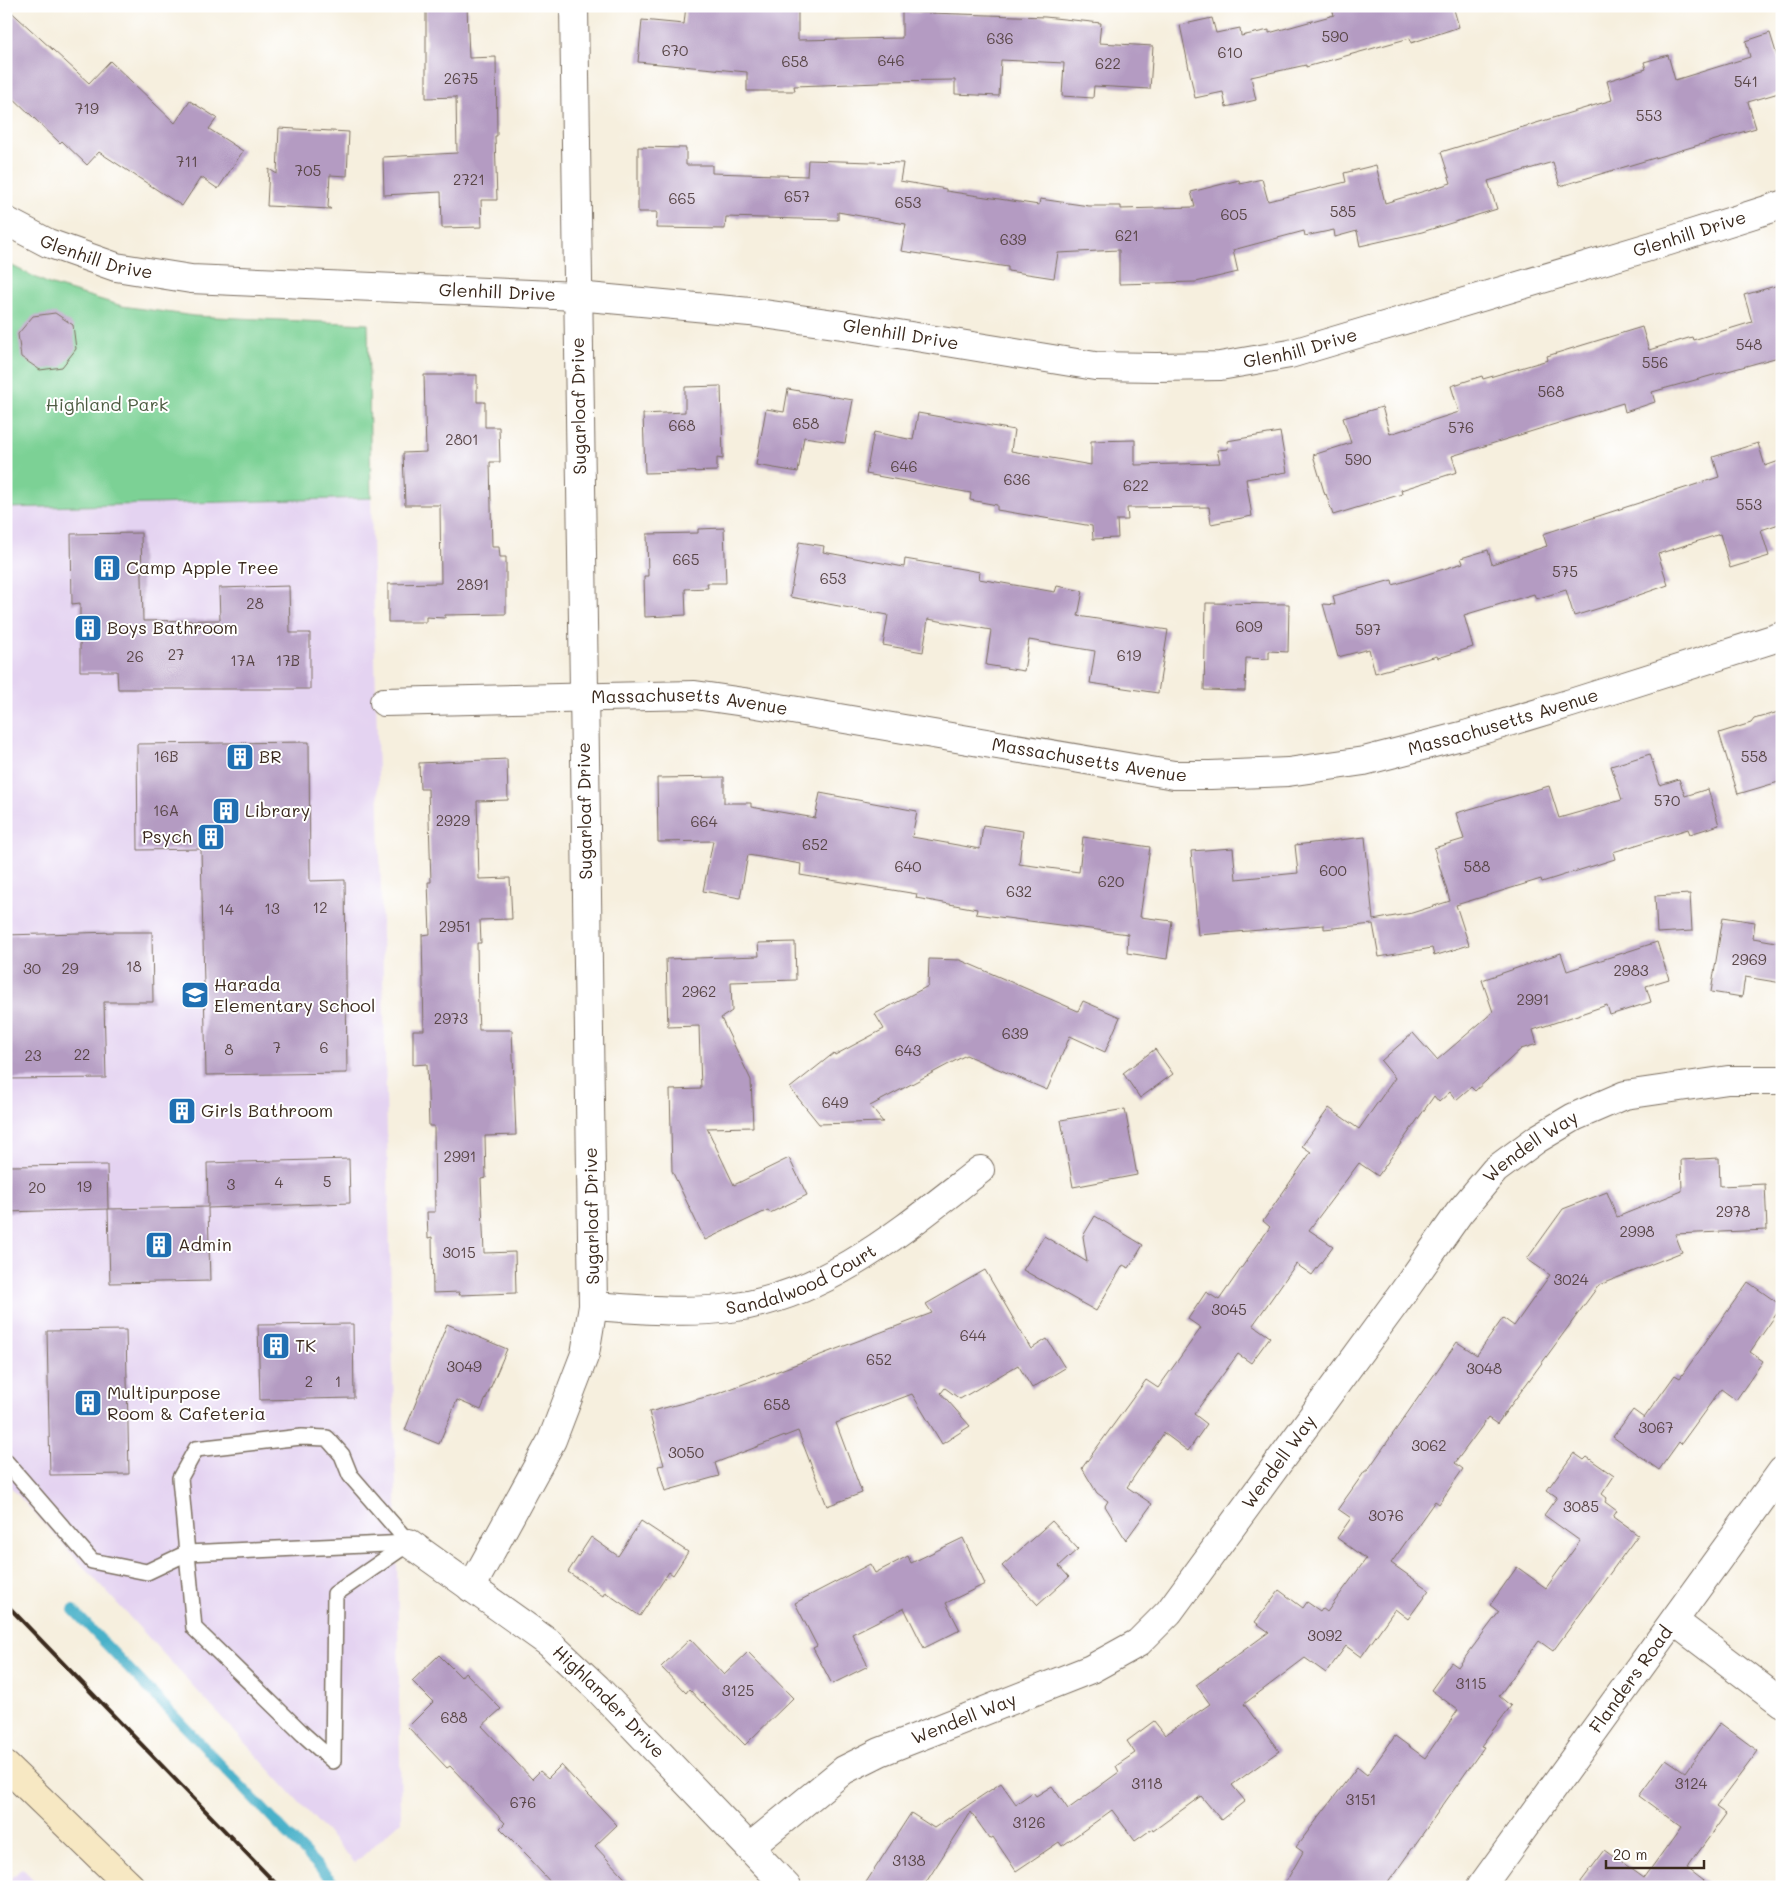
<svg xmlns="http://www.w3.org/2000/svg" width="1788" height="1893" font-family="Mali,sans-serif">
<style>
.built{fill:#e4d3f1}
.green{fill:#7bd195;stroke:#5b7e5a}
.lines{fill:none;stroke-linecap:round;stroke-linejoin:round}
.stream{stroke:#4ab1c9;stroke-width:10}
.building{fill:#b49bc2}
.lane-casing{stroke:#7c6f61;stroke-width:18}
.street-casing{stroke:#7c6f61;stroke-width:30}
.secondary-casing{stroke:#7c6f61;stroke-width:30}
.lane{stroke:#fff;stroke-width:15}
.street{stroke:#fff;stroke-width:28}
.secondary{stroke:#f7e8c3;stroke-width:28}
.rail{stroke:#3b2a1e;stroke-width:4}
.labels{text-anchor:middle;stroke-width:4;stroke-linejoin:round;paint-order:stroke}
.number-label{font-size:15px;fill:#594647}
.street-label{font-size:18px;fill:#3b2a1e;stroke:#fff}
.park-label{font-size:18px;fill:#4e5c42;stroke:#fff}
.poi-label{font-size:18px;fill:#3b2a1e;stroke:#fff;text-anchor:start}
</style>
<rect width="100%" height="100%" fill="#fff"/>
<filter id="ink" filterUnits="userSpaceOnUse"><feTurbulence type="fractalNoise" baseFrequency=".02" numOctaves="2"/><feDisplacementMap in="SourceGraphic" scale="10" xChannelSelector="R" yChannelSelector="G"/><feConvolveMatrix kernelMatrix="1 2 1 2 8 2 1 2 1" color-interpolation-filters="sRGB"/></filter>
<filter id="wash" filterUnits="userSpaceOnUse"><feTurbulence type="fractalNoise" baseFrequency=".0096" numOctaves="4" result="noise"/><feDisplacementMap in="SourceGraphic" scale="20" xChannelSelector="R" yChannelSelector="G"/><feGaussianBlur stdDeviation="1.12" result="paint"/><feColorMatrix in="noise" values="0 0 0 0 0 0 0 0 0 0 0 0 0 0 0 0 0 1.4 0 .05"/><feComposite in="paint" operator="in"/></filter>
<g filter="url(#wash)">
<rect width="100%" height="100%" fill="#f6efde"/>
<g class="built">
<polygon points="371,498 396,1491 401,1821 355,1863 6,1482 6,508"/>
<polygon points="22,1868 41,1887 6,1887 6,1884"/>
</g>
<polygon class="green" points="6,263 49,284 122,306 194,316 368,324 371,498 6,508"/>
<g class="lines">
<polyline class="stream" points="73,1610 338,1887"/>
</g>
<g id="blocks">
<g class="building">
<polygon points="426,6 467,6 469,58 496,57 497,136 495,136 497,200 481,200 482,227 442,228 441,192 384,195 383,157 457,153 456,97 426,98"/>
<polygon points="686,6 798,7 798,40 902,38 902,12 1045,17 1101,23 1099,43 1153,46 1150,89 1094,86 1093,98 1062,96 1064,63 1001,60 999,96 955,94 955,80 880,81 880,83 794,86 795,91 747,91 747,72 638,62 642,20 684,24"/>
<polygon points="1331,6 1453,6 1459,27 1411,43 1410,38 1306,67 1306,65 1251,77 1256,100 1226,107 1223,92 1195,98 1180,25 1212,18 1216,33 1240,28 1241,36 1269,30 1269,33 1334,15"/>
<polygon points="6,7 89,83 110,61 175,123 190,101 217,118 209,129 243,151 218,189 201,177 182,206 99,152 87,165 62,141 60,143 6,91"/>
<polygon points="1770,33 1782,72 1782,92 1748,102 1756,128 1560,186 1553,162 1488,181 1497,209 1422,232 1360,246 1357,231 1335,237 1334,230 1305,236 1304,231 1233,250 1238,272 1196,282 1119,284 1119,250 1058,253 1054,278 1008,271 1008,267 901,251 906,224 838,212 838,220 726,217 725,229 656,228 657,212 638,212 638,147 686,148 686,165 712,165 712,173 807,176 808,160 903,163 900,181 946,189 946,191 1039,205 1040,199 1089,206 1121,206 1121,209 1195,207 1191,192 1239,180 1240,184 1262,179 1268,201 1346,182 1344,173 1376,165 1385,203 1451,183 1441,152 1612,100 1607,81 1646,69 1644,62 1668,55 1675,80 1750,57 1746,41"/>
<polygon points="279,128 349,132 347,176 330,175 328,207 331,209 267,206 269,169 277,174"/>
<polygon points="1782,284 1782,356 1652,392 1655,402 1625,412 1623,403 1452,456 1457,472 1401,490 1402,494 1333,515 1326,494 1325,495 1313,455 1351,443 1343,418 1382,407 1390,434 1459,412 1451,386 1482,376 1483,379 1548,360 1547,356 1642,327 1649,350 1692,337 1693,340 1752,322 1744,295"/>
<polygon points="55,313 73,325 76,349 62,367 40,370 21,357 18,334 33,316"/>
<polygon points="424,375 477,375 477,402 485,402 485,427 499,427 500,462 490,462 492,547 499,547 500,557 506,557 506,614 445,615 445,618 426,617 426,622 388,622 388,584 441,583 440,505 405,505 403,453 426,452"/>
<polygon points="721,386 723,459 717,458 717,471 645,473 643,414 685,412 685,387"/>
<polygon points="788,389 853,400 845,443 804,437 798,472 756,465 766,409 784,412"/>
<polygon points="918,413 1014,430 1011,451 1091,465 1091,441 1135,440 1135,465 1220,463 1217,450 1228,449 1227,441 1280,432 1287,472 1246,479 1252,516 1211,524 1209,507 1127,508 1128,520 1117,520 1118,538 1093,539 1092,526 997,510 997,505 970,500 971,493 866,474 874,432 913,440"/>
<polygon points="1758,443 1765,466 1782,460 1782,523 1761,530 1769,556 1730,568 1720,534 1658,554 1668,585 1613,604 1574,616 1566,590 1536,599 1534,594 1464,615 1473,647 1438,658 1437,656 1375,673 1369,649 1338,657 1323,604 1335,605 1333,596 1392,580 1393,585 1463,563 1461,558 1488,550 1492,564 1547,546 1543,534 1719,477 1713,457"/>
<polygon points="724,528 726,583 707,583 708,588 685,589 686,615 645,617 644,576 648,576 647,534 698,533 698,529"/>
<polygon points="141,533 143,621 220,620 219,588 289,586 290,633 310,633 310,689 118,689 117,671 80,671 80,603 72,604 71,534"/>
<polygon points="799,542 824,546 823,552 904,567 905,559 980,572 979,579 1055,592 1057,586 1083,591 1078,616 1168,630 1158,693 1090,683 1095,651 1029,640 1024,671 986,665 991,630 928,619 923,652 883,645 888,615 790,597"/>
<polygon points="1206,603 1289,604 1288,652 1269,651 1269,659 1246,658 1245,691 1204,690"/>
<polygon points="1782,711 1782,781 1738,794 1719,733 1751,723 1754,719"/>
<polygon points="309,742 310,881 345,880 347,1073 206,1075 201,849 138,850 137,744"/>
<polygon points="1650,754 1660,785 1679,779 1685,796 1708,789 1719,825 1690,834 1688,829 1613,852 1615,859 1542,882 1541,879 1456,905 1469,945 1434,956 1432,948 1379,957 1373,924 1324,929 1324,925 1198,935 1191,851 1233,848 1236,879 1298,873 1295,845 1365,837 1373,920 1412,913 1450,901 1434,848 1464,839 1456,813 1549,786 1559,818 1622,800 1611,766"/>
<polygon points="507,759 508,800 477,801 479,879 510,878 512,919 480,920 481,943 477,943 478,1008 479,1030 512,1030 516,1135 485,1136 486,1178 481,1179 484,1253 515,1252 516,1293 459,1295 460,1292 433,1293 432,1237 428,1238 427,1212 435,1212 434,1126 429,1126 427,1064 413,1065 413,1030 424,1030 422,935 430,934 428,882 431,882 428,789 420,789 419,763"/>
<polygon points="724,777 724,803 751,803 751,807 815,818 820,793 917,811 912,837 980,849 983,825 1023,831 1019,864 1079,872 1083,837 1150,847 1140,917 1172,921 1167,959 1127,953 1128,934 976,914 977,909 916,898 917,894 800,875 801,864 748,855 740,898 703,891 713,841 658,842 657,778"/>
<polygon points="1690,894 1692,931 1657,933 1655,896"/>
<polygon points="1723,917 1755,922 1753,938 1782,943 1782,983 1745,977 1742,997 1711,992"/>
<polygon points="115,932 152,932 153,1002 104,1002 106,1078 6,1079 6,935"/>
<polygon points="795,942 796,980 731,982 732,1011 721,1018 751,1080 753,1127 707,1128 734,1185 789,1158 807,1195 770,1213 768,1210 705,1240 672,1171 670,1090 701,1089 699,1026 668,1027 666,959 759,956 758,943"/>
<polygon points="1657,942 1669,979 1646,986 1651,1002 1610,1015 1607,1005 1533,1030 1537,1044 1521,1049 1475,1091 1471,1087 1456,1100 1450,1092 1439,1102 1434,1096 1378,1176 1359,1163 1309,1230 1333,1246 1312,1275 1296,1264 1253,1325 1270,1337 1251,1363 1238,1354 1194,1414 1207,1424 1188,1451 1164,1433 1127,1487 1152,1504 1126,1540 1105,1506 1108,1501 1097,1493 1082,1468 1146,1380 1158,1388 1201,1328 1188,1319 1206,1292 1219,1300 1270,1227 1263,1221 1311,1152 1302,1146 1329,1108 1359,1129 1395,1078 1381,1061 1413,1033 1437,1060 1493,1012 1482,980 1561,953 1567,971"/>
<polygon points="929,959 960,960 1078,1011 1083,1001 1120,1017 1105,1052 1070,1036 1047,1090 966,1055 870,1106 883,1122 819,1124 790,1088 834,1053 835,1055 884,1029 875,1014 928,986"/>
<polygon points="1155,1049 1173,1074 1140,1098 1123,1073"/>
<polygon points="1125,1109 1137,1175 1073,1187 1061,1120"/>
<polygon points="1719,1158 1720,1186 1765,1184 1767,1230 1675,1234 1682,1252 1599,1285 1497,1424 1488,1418 1455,1463 1463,1469 1439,1504 1435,1501 1391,1563 1429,1590 1408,1619 1395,1609 1361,1657 1346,1646 1326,1673 1305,1658 1244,1704 1279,1751 1232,1785 1245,1801 1221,1820 1201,1796 1153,1831 1152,1829 1135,1841 1112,1810 1062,1846 1059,1842 1016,1871 993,1837 990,1839 971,1812 923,1887 863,1887 911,1813 934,1828 1001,1783 1016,1804 1033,1792 1036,1796 1052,1786 1068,1809 1119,1772 1116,1766 1135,1753 1127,1741 1154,1721 1165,1735 1210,1704 1196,1685 1269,1632 1255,1622 1279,1590 1303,1608 1307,1602 1320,1611 1322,1608 1327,1612 1366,1559 1337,1538 1351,1518 1338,1509 1365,1471 1367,1471 1457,1342 1477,1355 1503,1318 1514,1326 1550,1275 1527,1259 1563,1209 1607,1192 1617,1217 1682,1191 1681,1160"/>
<polygon points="349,1159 350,1203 208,1208 210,1281 110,1283 108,1209 208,1207 207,1163"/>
<polygon points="107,1165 108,1209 6,1212 6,1166"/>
<polygon points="1095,1216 1143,1245 1129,1268 1123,1265 1096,1311 1023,1270 1044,1236 1087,1262 1083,1236"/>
<polygon points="985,1270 1031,1349 1047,1339 1065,1368 1032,1388 1018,1365 960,1399 945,1388 941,1393 970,1426 942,1444 912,1394 836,1423 862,1493 827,1506 798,1431 715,1463 719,1476 665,1491 658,1466 664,1465 649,1412 717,1394 932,1313 926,1304"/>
<polygon points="1748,1282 1782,1306 1750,1352 1763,1361 1736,1400 1721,1389 1681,1444 1679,1442 1659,1470 1613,1437 1633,1410 1644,1418 1675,1375 1680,1378"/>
<polygon points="353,1324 354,1398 260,1400 258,1325"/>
<polygon points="447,1324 507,1349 481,1410 457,1400 439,1444 405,1430"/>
<polygon points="126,1330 129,1474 50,1475 47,1331"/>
<polygon points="1574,1453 1584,1460 1587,1457 1614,1476 1602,1494 1607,1498 1605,1502 1617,1511 1613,1517 1638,1535 1553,1651 1539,1641 1499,1696 1511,1706 1481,1746 1484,1747 1385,1887 1283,1887 1303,1852 1296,1847 1357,1767 1367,1775 1395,1736 1425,1758 1458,1710 1431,1690 1451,1662 1458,1667 1499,1612 1490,1605 1517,1567 1546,1588 1580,1541 1544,1515 1557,1497 1547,1490"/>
<polygon points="641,1521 688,1552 673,1575 669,1572 640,1616 605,1592 603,1596 568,1572 591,1537 618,1556"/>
<polygon points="1052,1521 1078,1549 1059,1566 1069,1577 1038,1605 1002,1566"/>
<polygon points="963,1538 985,1584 946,1603 960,1630 924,1648 904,1608 852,1634 868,1666 832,1684 813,1648 817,1646 795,1603 870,1564 875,1573 908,1556 911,1563"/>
<polygon points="690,1639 724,1675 748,1652 793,1698 745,1745 703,1702 702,1703 689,1689 686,1693 661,1667"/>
<polygon points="439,1655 461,1677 465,1672 501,1709 482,1726 532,1779 540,1771 548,1778 561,1765 617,1825 595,1846 633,1887 555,1887 530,1860 531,1859 500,1828 505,1823 450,1766 447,1768 408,1727 433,1702 412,1681"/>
<polygon points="1720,1723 1758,1751 1716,1807 1726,1814 1687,1868 1712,1887 1577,1887 1605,1850 1644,1878 1681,1827 1639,1796 1666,1759 1685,1772"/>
</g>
</g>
</g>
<g filter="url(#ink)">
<use href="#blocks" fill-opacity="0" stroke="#7c6f61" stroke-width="1"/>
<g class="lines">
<defs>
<g id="lane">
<polygon points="301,1437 327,1438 342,1455 350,1475 409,1543 335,1594 333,1761 303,1734 194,1628 180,1478 196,1449"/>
<polyline points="6,1462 92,1561 147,1572 187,1553 409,1543"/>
</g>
<g id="street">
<path id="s1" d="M6 221 48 243 116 267 191 279 577 296 750 312 849 326 1095 366 1156 367 1220 366 1290 354 1669 241 1782 205"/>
<path id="s2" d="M384 702 695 695 751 703 1174 775H1210L1288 772 1364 761 1465 735 1571 703 1782 636"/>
<path id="s3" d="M593 1306C639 1309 684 1314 730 1308 827 1296 905 1228 980 1170"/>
<path id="s4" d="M409 1543 549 1643 597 1688 787 1887"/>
<polyline points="471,1588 552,1440 585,1354 593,1306 574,6"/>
<polyline points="1674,1621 1782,1703"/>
<path id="s5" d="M750 1847 844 1770 880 1752 1091 1669 1138 1643 1169 1612 1402 1294 1459 1213 1495 1170 1537 1139 1574 1117 1625 1095 1728 1080H1782"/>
<path id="s6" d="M1481 1887 1782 1471"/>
</g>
<polyline id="secondary" points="6,1766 131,1887"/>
</defs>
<use href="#lane" class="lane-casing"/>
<use href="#street" class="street-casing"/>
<use href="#secondary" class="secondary-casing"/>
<use href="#lane" class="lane"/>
<use href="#street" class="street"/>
<use href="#secondary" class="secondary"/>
<polyline class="rail" points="6,1604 279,1887"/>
</g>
</g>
<defs>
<symbol id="building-square" viewBox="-11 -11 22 22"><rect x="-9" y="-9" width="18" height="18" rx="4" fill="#1f6fb2" stroke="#fff"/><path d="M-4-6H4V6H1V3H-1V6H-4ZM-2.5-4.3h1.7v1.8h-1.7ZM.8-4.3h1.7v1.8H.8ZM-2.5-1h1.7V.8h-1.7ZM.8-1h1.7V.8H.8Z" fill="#fff"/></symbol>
<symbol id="school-square" viewBox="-11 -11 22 22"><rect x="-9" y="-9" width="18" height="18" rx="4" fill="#1f6fb2" stroke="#fff"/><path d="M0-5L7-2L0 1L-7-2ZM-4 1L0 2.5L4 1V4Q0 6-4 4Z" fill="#fff"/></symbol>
</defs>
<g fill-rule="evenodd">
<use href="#building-square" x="91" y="552" width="32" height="32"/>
<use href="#building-square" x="72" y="612" width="32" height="32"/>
<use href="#building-square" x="224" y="741" width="32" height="32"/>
<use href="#building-square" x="210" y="795" width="32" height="32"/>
<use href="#building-square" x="195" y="821" width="32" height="32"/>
<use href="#school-square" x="179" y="979" width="32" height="32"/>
<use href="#building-square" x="166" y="1095" width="32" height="32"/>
<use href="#building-square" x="143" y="1229" width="32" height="32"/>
<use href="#building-square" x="260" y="1330" width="32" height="32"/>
<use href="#building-square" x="72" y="1387" width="32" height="32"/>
</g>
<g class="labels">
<g class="number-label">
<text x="1335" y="42">590</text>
<text x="1000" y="44">636</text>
<text x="675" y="56">670</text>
<text x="1230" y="58">610</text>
<text x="891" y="66">646</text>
<text x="795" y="67">658</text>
<text x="1108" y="69">622</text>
<text x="461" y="84">2675</text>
<text x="1746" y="87">541</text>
<text x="87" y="114">719</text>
<text x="1649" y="121">553</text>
<text x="187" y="167">711</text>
<text x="308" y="176">705</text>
<text x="469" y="185">2721</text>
<text x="797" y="202">657</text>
<text x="682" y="204">665</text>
<text x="908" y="208">653</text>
<text x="1343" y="217">585</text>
<text x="1234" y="220">605</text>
<text x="1127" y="241">621</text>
<text x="1013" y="245">639</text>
<text x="1749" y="350">548</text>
<text x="1655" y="368">556</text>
<text x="1551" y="397">568</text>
<text x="806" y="429">658</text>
<text x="682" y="431">668</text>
<text x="1461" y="433">576</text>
<text x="462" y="445">2801</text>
<text x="1358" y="465">590</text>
<text x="904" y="472">646</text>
<text x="1017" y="485">636</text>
<text x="1136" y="491">622</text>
<text x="1749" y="510">553</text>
<text x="686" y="565">665</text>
<text x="1565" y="577">575</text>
<text x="833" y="584">653</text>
<text x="473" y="590">2891</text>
<text x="255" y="609">28</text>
<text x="1249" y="632">609</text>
<text x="1368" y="635">597</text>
<text x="176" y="660">27</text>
<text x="1129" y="661">619</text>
<text x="135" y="662">26</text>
<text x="243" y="666">17A</text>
<text x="288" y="666">17B</text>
<text x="166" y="762">16B</text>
<text x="1754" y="762">558</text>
<text x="1667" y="806">570</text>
<text x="166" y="816">16A</text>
<text x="453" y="826">2929</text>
<text x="704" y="827">664</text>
<text x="815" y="850">652</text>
<text x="908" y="872">640</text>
<text x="1477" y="872">588</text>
<text x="1333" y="876">600</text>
<text x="1111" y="887">620</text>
<text x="1019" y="897">632</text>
<text x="320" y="913">12</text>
<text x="272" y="914">13</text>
<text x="226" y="915">14</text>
<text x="455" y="932">2951</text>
<text x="1749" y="965">2969</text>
<text x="134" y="972">18</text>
<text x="32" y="974">30</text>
<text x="70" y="974">29</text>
<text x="1631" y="976">2983</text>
<text x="699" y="997">2962</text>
<text x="1533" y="1005">2991</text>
<text x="451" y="1024">2973</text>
<text x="1015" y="1039">639</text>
<text x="277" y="1053">7</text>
<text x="324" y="1053">6</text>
<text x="229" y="1055">8</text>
<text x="908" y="1056">643</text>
<text x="82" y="1060">22</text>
<text x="33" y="1061">23</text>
<text x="835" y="1108">649</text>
<text x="460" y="1162">2991</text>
<text x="327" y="1187">5</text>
<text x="279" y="1188">4</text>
<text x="231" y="1190">3</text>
<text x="84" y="1192">19</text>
<text x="37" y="1193">20</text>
<text x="1733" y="1217">2978</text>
<text x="1637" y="1237">2998</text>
<text x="459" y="1258">3015</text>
<text x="1571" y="1285">3024</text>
<text x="1229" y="1315">3045</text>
<text x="973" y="1341">644</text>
<text x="879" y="1365">652</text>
<text x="464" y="1372">3049</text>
<text x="1484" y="1374">3048</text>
<text x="309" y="1387">2</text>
<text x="338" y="1387">1</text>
<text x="777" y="1410">658</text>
<text x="1656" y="1433">3067</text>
<text x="1429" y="1451">3062</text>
<text x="686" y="1458">3050</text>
<text x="1581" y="1512">3085</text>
<text x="1386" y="1521">3076</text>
<text x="1325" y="1641">3092</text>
<text x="1471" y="1689">3115</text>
<text x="738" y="1696">3125</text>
<text x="454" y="1723">688</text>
<text x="1147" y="1789">3118</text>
<text x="1691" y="1789">3124</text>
<text x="1361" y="1805">3151</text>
<text x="523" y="1808">676</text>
<text x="1029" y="1828">3126</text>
<text x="909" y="1866">3138</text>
</g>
<g class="street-label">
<text dy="6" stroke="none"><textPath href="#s1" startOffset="1718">Glenhill Drive</textPath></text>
<text dy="6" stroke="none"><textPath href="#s1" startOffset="98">Glenhill Drive</textPath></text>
<text dy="6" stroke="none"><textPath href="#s1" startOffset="502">Glenhill Drive</textPath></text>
<text dy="6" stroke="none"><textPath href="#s1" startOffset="908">Glenhill Drive</textPath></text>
<text dy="6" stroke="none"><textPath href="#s1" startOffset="1312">Glenhill Drive</textPath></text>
<text transform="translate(579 406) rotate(-91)" y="6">Sugarloaf Drive</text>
<text dy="6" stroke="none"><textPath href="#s2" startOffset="306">Massachusetts Avenue</textPath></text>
<text dy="6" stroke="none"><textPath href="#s2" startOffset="1132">Massachusetts Avenue</textPath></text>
<text dy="6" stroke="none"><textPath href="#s2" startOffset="711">Massachusetts Avenue</textPath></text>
<text transform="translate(585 811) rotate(-91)" y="6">Sugarloaf Drive</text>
<text dy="6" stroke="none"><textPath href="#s5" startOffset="1078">Wendell Way</textPath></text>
<text transform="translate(592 1216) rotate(-91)" y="6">Sugarloaf Drive</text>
<text dy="6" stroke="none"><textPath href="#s3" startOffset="214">Sandalwood Court</textPath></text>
<text dy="6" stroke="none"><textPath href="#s5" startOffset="672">Wendell Way</textPath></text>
<text dy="6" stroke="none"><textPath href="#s6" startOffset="256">Flanders Road</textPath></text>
<text dy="6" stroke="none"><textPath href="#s4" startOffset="256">Highlander Drive</textPath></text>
<text dy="6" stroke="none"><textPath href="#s5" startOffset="252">Wendell Way</textPath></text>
</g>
<g class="park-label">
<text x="107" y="411">Highland Park</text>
</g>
<g class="poi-label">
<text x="126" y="574">Camp Apple Tree</text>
<text x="107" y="634">Boys Bathroom</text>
<text x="259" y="763">BR</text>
<text x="245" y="817">Library</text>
<text x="192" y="843" text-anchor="end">Psych</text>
<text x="214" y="991">Harada<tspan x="214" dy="21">Elementary School</tspan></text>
<text x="201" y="1117">Girls Bathroom</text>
<text x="178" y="1251">Admin</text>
<text x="295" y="1352">TK</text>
<text x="107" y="1399">Multipurpose<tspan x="107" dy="21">Room &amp; Cafeteria</tspan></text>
</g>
</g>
<rect width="1788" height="1893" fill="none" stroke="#fff" stroke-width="25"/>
<path d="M1606 1860v8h98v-8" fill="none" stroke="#3b2a1e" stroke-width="2.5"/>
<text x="1613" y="1860" font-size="15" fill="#3b2a1e" stroke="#ffffff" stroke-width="4" paint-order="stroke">20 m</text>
</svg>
